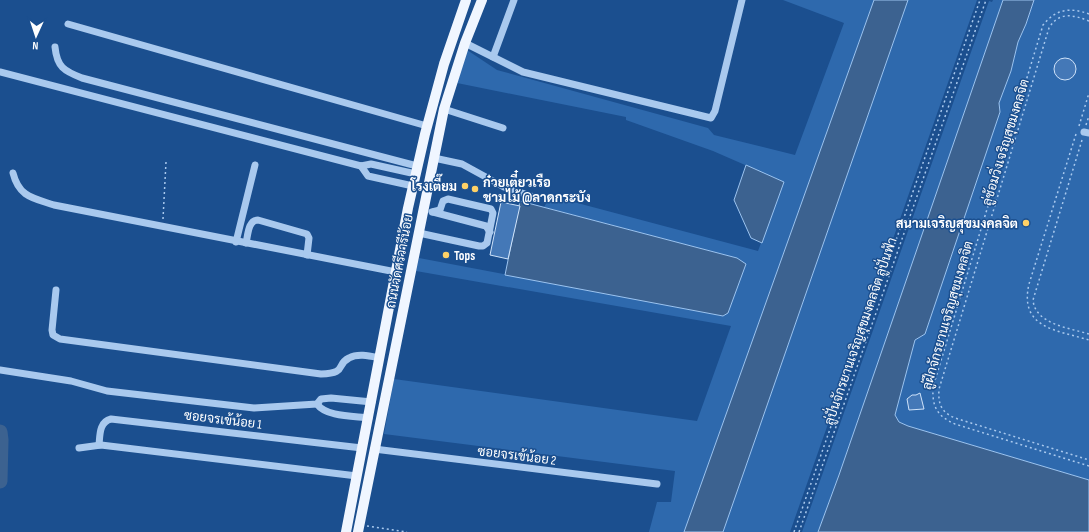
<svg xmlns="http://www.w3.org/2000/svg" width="1089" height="532" font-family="'Sofia Sans Condensed',Sarabun,sans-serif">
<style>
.green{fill:#2e69ad}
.water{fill:#3c6290;stroke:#9cc4f0}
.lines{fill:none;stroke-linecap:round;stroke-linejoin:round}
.river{stroke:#3c6290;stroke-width:15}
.building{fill:#4478b7;stroke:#cfe3fa}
.path{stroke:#a9c9ee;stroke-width:1.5;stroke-dasharray:2 3;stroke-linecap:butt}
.minor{stroke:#a9c9ee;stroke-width:7}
.major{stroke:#f0f6ff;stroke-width:10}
.poi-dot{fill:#ffd166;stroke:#1b4f8f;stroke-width:1.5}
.labels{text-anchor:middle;stroke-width:3;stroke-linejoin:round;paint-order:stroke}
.street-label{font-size:13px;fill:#fff;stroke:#1b4f8f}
.poi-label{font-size:13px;font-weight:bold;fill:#fff;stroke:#1b4f8f;text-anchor:start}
</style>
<rect width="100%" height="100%" fill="#1b4f8f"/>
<g class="green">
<polygon points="783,0 874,0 684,532 649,532 657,502 671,502 675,471 384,434 394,379 697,421 731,326 416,271 419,258 723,316 737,258 544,207 551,196 758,251 784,182 713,151 626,120 626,117 457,83 467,50 497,70 708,128 714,135 795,155 844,23"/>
<polygon points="908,0 977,0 790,532 723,532"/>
<polygon points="993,0 1003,0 839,475 818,532 802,532 989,1 992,2"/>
<polygon points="1034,0 1089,0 1089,480 908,426 899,422 895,415 915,340 925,334 1000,112 999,103 1011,71 1018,42 1026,24"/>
</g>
<g class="water">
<polygon points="874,0 908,0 723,532 684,532"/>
<polygon points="1003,0 1034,0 1026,24 1018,42 1011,71 999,103 1000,112 925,334 915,340 895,415 899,422 908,426 1089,480 1089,532 818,532 839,475"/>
<polygon points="746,165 784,182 762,243 751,238 734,200"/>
<polygon points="520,201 737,258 746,264 728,313 723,316 505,275"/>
</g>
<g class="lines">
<polyline class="river" points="0,432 1,440 0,481"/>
</g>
<g class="building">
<circle cx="1065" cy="69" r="11"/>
<polygon points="501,202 520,206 508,259 490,255"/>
<polygon points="920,393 924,409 909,410 907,399 912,395 916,395"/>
</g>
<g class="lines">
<g class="path">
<path d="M1089 14C1070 7 1056 9 1043 25L933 387C932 407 937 416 955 424L1089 466"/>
<path d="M1089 21C1074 15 1059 11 1049 28L939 389C938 404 941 412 955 418L1089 460"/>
<polyline points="1086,125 1089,116"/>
<polyline points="1079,126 1089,93"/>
<path d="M1076 134 1029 284C1019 328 1056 330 1089 340"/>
<path d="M1082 140 1033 300C1035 324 1069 328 1089 334"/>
<polyline points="163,219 166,162"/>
<polyline points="367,526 407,532"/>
<polyline points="794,532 980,0"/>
<polyline points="799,532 986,0"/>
</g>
<g class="minor">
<polyline points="68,24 427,126"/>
<polyline points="465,43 523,72 711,118 715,111 742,0"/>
<path d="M55 47C57 67 64 71 82 78L417 166"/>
<polyline points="493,57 514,0"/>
<polyline points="0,72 361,166 371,164 416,174"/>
<polyline points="444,109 503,128"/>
<polyline points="1084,132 1089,133"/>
<polyline points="434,158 462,164 504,187 537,198"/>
<polyline points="361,166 368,176 413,186"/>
<path d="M13 173C19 197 33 198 54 205L396 272"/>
<polyline points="433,212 486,226 490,232"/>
<polyline points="419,233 479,246 483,246 487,243 493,213 491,209 448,199 443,201 440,210 432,212"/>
<polyline points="236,242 255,165"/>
<path d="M246 243C248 235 248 220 258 220L307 234 309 238 307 255"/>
<path d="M56 290 52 330 53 335 60 339 321 374C348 373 335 365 349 358 358 353 370 356 380 358"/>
<polyline points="0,370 71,381 107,391 254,408 317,404 321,399 331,398 372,402"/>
<path d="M317 404C326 417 354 416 369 418"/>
<path d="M99 445C100 435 99 422 111 419L362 448"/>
<polyline points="79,448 101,445 357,476"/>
<polyline points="374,449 657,484"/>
</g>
<g class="major">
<polyline points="346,532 408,208 425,134 444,64 466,0"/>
<polyline points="358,532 444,109 465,43 482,0"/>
</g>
</g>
<g class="poi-dot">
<circle cx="465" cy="186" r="4"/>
<circle cx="475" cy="189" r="4"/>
<circle cx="1026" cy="223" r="4"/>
<circle cx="446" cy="255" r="4"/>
</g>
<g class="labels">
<g class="street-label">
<text transform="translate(1005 142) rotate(-73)" y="5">ลู่ซ้อมวิ่งเจริญสุขมงคลจิต</text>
<text transform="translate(399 261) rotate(-79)" y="5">ถนนวัดศรีวารีน้อย</text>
<text transform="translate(947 315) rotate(-74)" y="5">ลู่ฝึกจักรยานเจริญสุขมงคลจิต</text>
<text transform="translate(860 331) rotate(-71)" y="5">ลู่ปั่นจักรยานเจริญสุขมงคลจิต ลู่ปั่นฟ้า</text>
<text transform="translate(223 419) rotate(7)" y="5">ซอยจรเข้น้อย 1</text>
<text transform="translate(517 455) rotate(7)" y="5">ซอยจรเข้น้อย 2</text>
</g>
<g class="poi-label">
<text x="483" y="187">ก๋วยเตี๋ยวเรือ<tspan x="483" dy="15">ชามไม้ @ลาดกระบัง</tspan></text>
<text x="457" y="191" text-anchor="end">โรงเตี๊ยม</text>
<text x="1018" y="228" text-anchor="end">สนามเจริญสุขมงคลจิต</text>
<text x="454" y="260">Tops</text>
</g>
</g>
<g transform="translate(36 36) rotate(183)" stroke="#1b4f8f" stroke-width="3" paint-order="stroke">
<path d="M0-3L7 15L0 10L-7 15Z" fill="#ffffff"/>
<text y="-6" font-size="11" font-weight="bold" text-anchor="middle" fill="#ffffff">N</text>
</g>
</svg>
